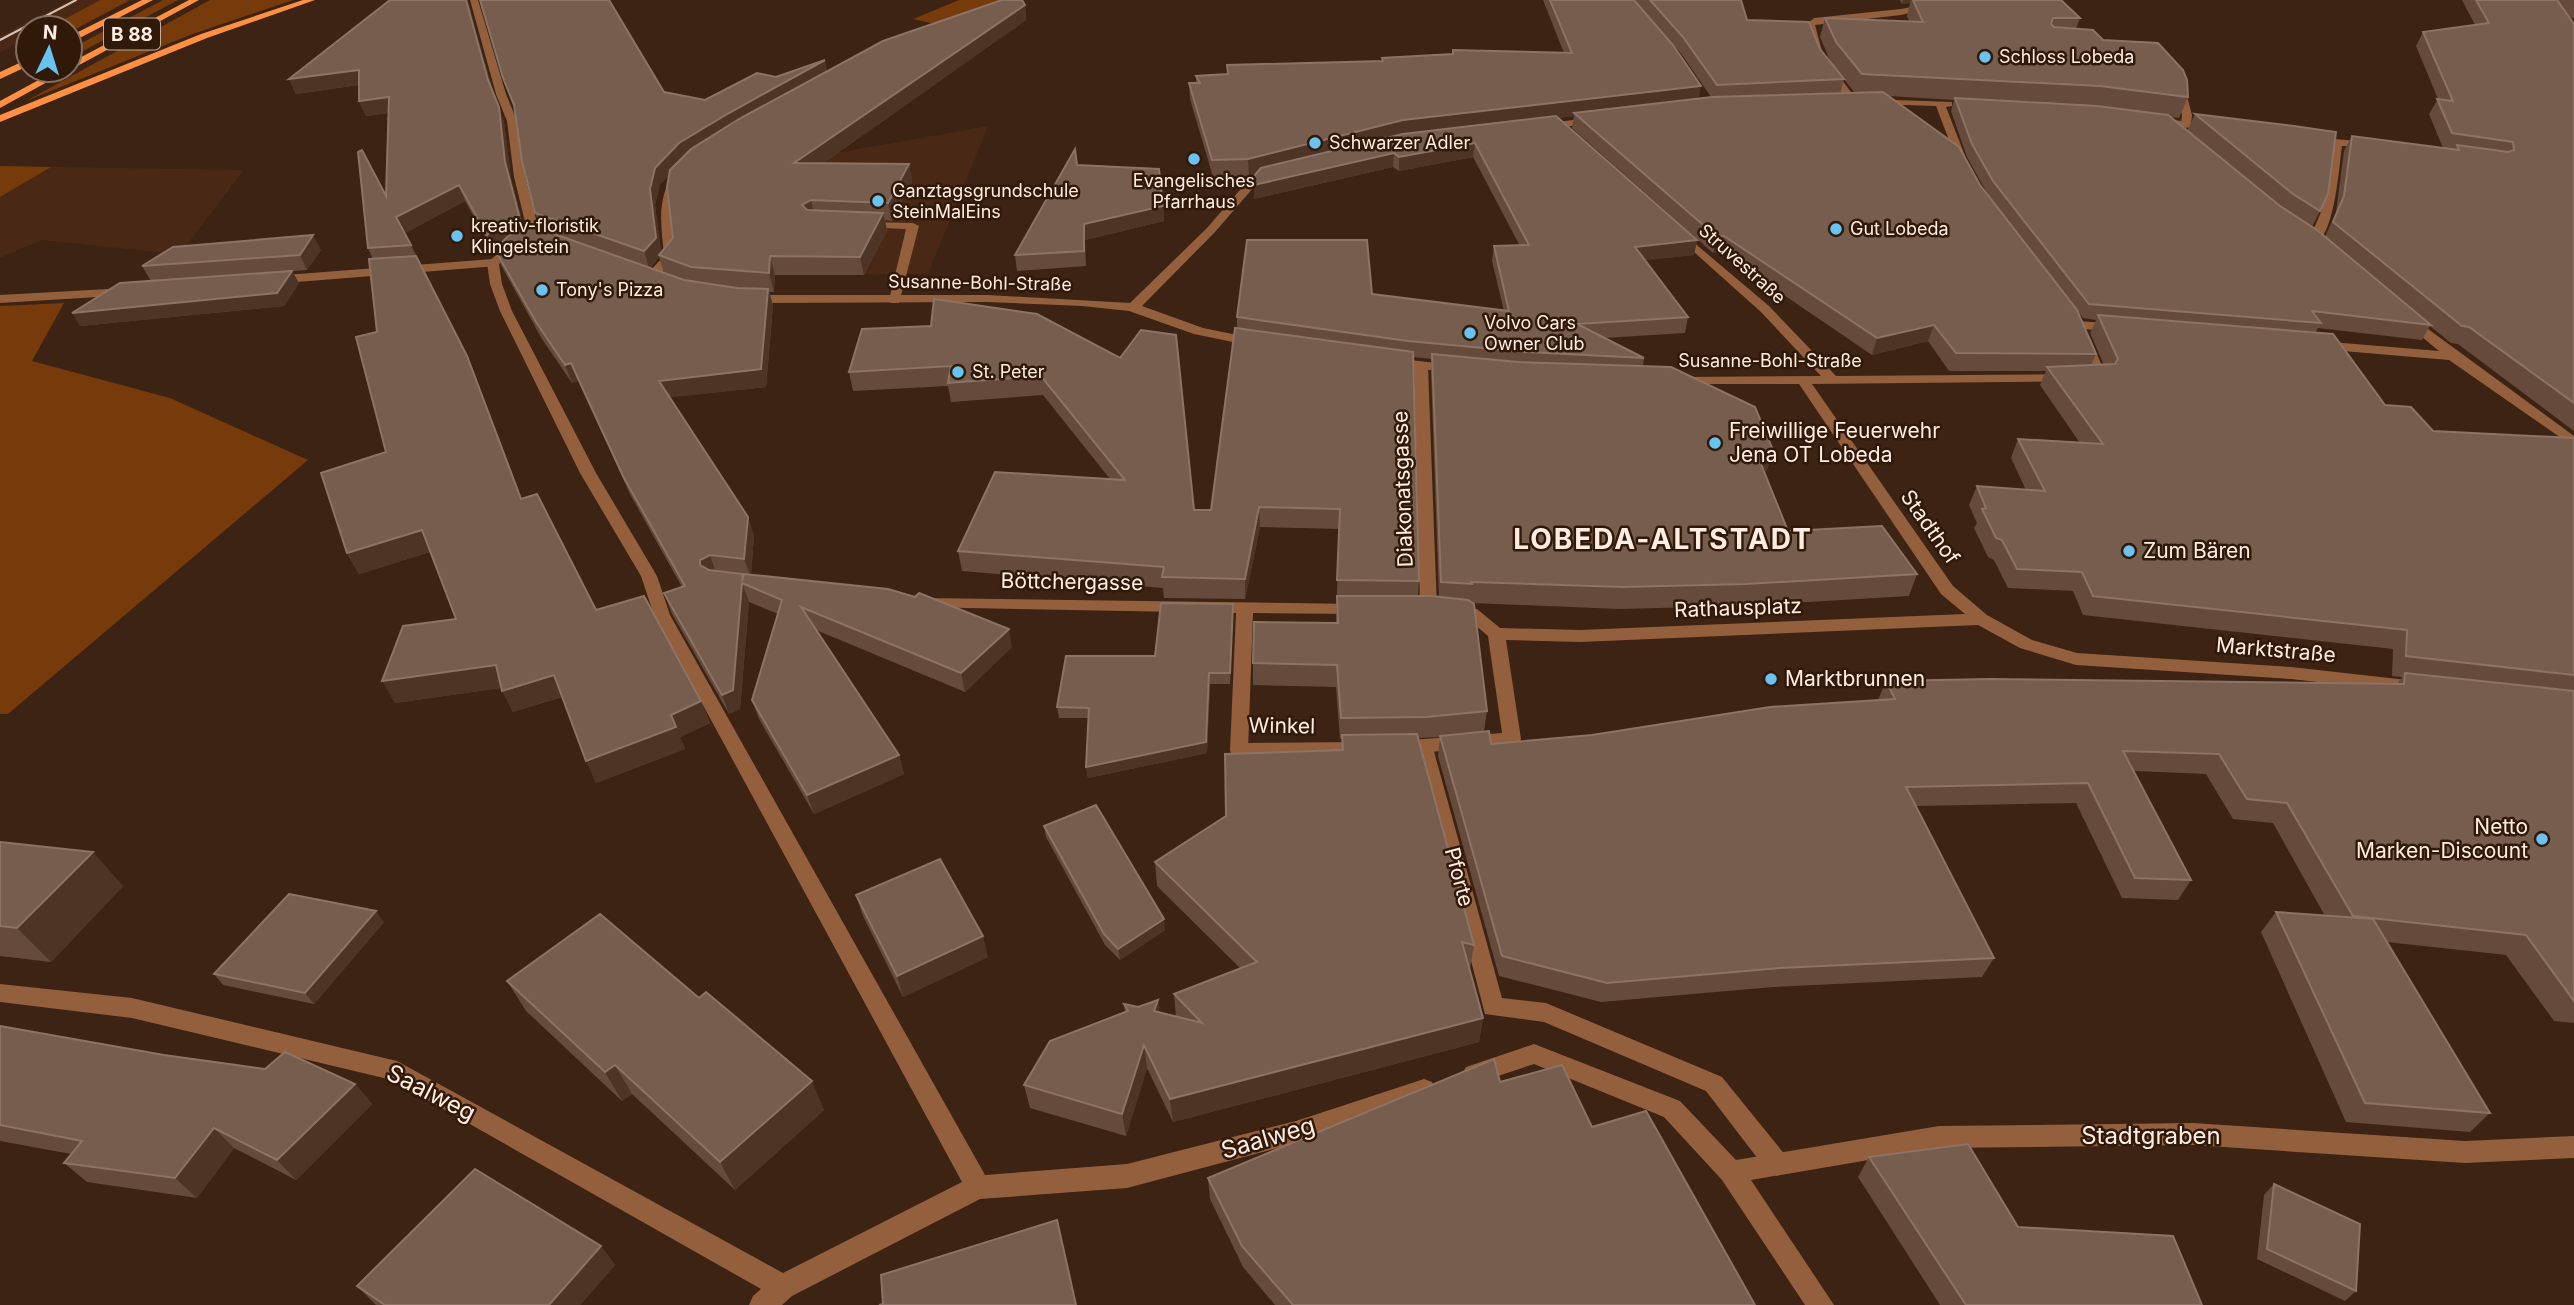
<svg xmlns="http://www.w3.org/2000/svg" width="2574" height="1305" font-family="Inter,sans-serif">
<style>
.built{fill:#492915}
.green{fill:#763a0b}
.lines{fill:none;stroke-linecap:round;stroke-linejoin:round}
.service{fill:#945f3d;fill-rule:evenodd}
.minor{fill:#945f3d;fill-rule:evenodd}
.primary{fill:#fe9044;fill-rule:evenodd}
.tram{stroke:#d4c0b5;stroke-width:2}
.wall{fill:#664b3c;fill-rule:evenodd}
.shaded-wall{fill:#4e3424}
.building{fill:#765d4e;stroke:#8c7365;stroke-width:2}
.poi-dot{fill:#69c3f1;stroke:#311909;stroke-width:2.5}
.labels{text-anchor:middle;stroke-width:5;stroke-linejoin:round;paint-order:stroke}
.far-poi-label{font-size:18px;fill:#ffede3;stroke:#311909;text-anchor:start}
.far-street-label{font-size:18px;fill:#ffede3;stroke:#311909}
.shield{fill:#311909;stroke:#c1ada2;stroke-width:2}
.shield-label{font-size:19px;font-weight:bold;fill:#ffede3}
.poi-label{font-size:21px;fill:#ffede3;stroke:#311909;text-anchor:start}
.street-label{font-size:21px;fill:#ffede3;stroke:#311909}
.near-street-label{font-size:24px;fill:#ffede3;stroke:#311909}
.district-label{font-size:28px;font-weight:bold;letter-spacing:2px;fill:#ffede3;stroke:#311909}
</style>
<rect width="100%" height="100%" fill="#3c2313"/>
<g class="built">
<polygon points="70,0 100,0 48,28 28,28 28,38 0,52 0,36"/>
<polygon points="988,126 928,274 803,275 815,193 825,155"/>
<polygon points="0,166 244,170 185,247 166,253 42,240 0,258"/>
</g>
<g class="green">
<polygon points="100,0 130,0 70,32 70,28 48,28"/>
<polygon points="163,0 178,0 70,58 70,49"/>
<polygon points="210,0 293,0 190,35 26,101"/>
<polygon points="959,0 1006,0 939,25 913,19"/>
<polygon points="0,166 51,167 0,197"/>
<polygon points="64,303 32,361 170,398 308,460 8,714 0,714 0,306"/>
</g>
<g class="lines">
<g class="service">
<polygon points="2178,78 2183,81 2192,115 2191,125 2186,128 2181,125 2182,115 2173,81"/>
<polygon points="864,222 913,223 919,226 899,303 891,303 889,300 906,229 860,227 858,225"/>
<polygon points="493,259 497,260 497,266 272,284 266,280 272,276"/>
<polygon points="126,288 130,289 130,295 0,303 0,295"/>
<polygon points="1421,362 1428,366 1437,610 1429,615 1416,614 1414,610 1420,605 1414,366"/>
<polygon points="922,598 1359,604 1367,609 1359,614 1253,613 1248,750 1246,755 1232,755 1230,750 1236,613 916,607 914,603 916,599"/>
<polygon points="1424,741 1431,743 1433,748 1502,998 1546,1003 1722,1077 1786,1156 1789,1164 1786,1172 1777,1176 1768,1172 1706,1091 1544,1022 1485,1014 1415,748 1417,743"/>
</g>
<g class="minor">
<polygon points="470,0 478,0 506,94 517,121 525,177 540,234 538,236 528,234 514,177 507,121 496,94"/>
<path d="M1947 0H1963L1901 15 1815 25 1823 55 1857 100 1855 102H1849C1830 79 1808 55 1807 24L1814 18 1901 9Z"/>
<polygon points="1869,99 1952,102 1952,106 1946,107 1969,166 1964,169 1959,166 1936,106 1872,104 1869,103"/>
<polygon points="1597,117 1601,118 1601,122 1541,130 1536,127 1541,124"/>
<polygon points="2158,118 2214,125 2219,128 2214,131 2154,123 2153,121"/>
<path d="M2311 137 2370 142 2375 145 2370 148 2342 146C2339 167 2335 234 2315 244L2309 240 2321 212 2332 145 2307 142 2306 140Z"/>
<path d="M680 168 685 171C666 199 673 225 676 257L655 280H647V274L664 256C661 223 656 198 676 169Z"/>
<polygon points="1276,170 1280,171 1280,175 1260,180 1215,232 1142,306 1203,328 1262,340 1262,346 1257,347 1194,334 1129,311 1082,306 987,302 748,303 742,299 748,295 987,295 1130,303 1207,228 1252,176"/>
<polygon points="1679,230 1769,306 1836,376 2092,374 2077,338 2084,334 2089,335 2107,378 2105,381 1812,384 1953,586 1987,615 2032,640 2077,653 2291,667 2407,680 2413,682 2416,686 2413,690 2407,692 2291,679 2076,665 2020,648 1978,625 1580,642 1506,640 1521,739 1519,744 1398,755 1391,753 1389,748 1391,743 1398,741 1502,733 1488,636 1467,618 1448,616 1446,612 1454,607 1477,609 1500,628 1580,630 1965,614 1941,594 1799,384 1673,384 1671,381 1678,377 1821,376 1761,312 1675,235 1675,231"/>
<polygon points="512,241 522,244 499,264 502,284 512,311 596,473 657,576 670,615 985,1175 1127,1164 1296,1121 1424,1079 1432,1082 1436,1090 1432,1098 1296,1143 1127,1188 980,1199 792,1296 782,1305 749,1305 753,1296 761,1289 392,1080 132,1018 0,1002 0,984 132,998 397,1061 783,1273 962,1182 654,615 641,576 580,473 500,311 490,284 487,263"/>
<polygon points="2409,315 2574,436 2574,447 2449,360 2319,349 2312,345 2319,341 2439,351 2404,322 2403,319"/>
<polygon points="2078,321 2117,324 2123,328 2117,332 2073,328 2072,325"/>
<polygon points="1392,358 1454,365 1461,369 1454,373 1387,365 1385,362"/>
<polygon points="1363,742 1370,744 1372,749 1370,754 1363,756 1239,757 1232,755 1230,750 1232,745 1239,743"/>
<polygon points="1534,1044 1680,1101 1736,1160 1939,1126 2193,1123 2465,1141 2574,1136 2574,1158 2465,1163 2193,1145 1939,1148 1751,1180 1834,1305 1805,1305 1722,1180 1664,1117 1534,1064 1474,1084 1466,1081 1462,1074 1466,1067"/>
</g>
<g class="primary">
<polygon points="142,0 153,0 70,43 70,36"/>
<polygon points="189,0 199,0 70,70 70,63"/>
<polygon points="303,0 315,0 207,38 0,122 0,115 201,34"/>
<polygon points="28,59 28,66 0,79 0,72"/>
<polygon points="57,70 69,70 0,108 0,101"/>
</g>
<polyline class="tram" points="0,40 76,0"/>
</g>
<g class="wall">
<path d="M1543 0H1634L1699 99 1711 97 1680 52 1635 0H1741L1747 20 1820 49 1844 79 1840 94 1855 93 1831 63 1820 37 1825 18 1909 21 1907 16 1910 3 1902 4 1900 0H2061L2080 18 2076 29 2103 40 2188 97 2179 118 2171 117 2187 131 2195 114 2320 211 2312 227 2325 237 2336 212 2344 151 2352 136 2443 148 2429 114 2438 99 2416 46 2423 32 2475 25 2462 0H2574V19L2568 16 2574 24V431L2458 344 2451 343 2430 326 2422 340 2318 328 2315 333 2385 405 2433 431 2574 438V1023L2554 1021 2506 955 2387 942 2490 1113 2470 1132 2346 1122 2261 932 2276 912 2325 916 2273 823 2233 819 2206 774 2134 771 2191 880 2178 900 2122 898 2076 803 1916 806 1994 958 1982 977 1773 987 1601 1002 1499 976 1438 756 1440 737 1418 738 1474 945 1470 969 1469 968 1483 1018 1479 1042 1173 1122 1147 1068 1126 1136 1030 1108 1024 1085 1125 1012 1124 1004 1138 1007 1158 1000 1159 1013 1176 1017 1174 994 1241 969 1157 886 1155 862 1342 750V739H1340L1336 687 1253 685V663L1336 623 1339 529 1260 527 1245 599 1164 598 1163 588 962 571 958 551 1110 479 1043 395 951 402 948 386 853 391 849 372 931 326 1037 314 1194 510H1211L1237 328V317L1372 294 1504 311 1492 261 1494 246H1520L1473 157 1399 171 1393 167 1254 199 1257 174 1249 176 1213 177 1190 99 1189 83H1196V76L1228 74 1227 65 1382 61V58L1564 53ZM1888 96 1954 100 1951 111 1967 157 1988 195 2062 291 1980 185ZM1574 116 1572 128 1713 253 1721 252 1872 355 1928 341 1949 371H2046L2040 385 2080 443 2018 439 2011 458 2026 490 1977 486 1969 505 1977 523 1974 528 1988 557 1994 560 2008 588 2073 591 2083 615 2393 649 2392 676 2402 677 2397 684 1886 681 1878 700 1592 735 1491 744 1484 731 1487 711 1473 603 1619 609 1739 606 1909 596 1917 574 1788 531 1764 472 1767 470 1773 450 1643 366 1644 358 1604 338 1685 333 1688 317 1645 260 1694 255 1697 240 1558 118ZM2077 310 2083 318 2096 320 2090 333 2104 365H2091L2096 354ZM1413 357 1432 359 1431 374 1439 597 1418 596 1419 581Z"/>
<path d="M467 1 493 91 504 122 511 178 524 228 541 229 535 213 664 92 705 100 776 77 827 71 1025 5 1026 20 822 164H909L912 182 892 221 885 220 887 231 864 275H775L774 292H769L773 305 766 387 670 397 754 535 751 574 1012 647 965 692 816 630 899 755 904 774 814 814 759 719 752 700 778 614 749 602 740 709 729 714 672 614 664 593 682 587 631 496 578 381 572 383 542 339 502 267 495 250 494 252 465 201 405 233 467 356 475 375 522 499 596 610 701 701 710 723 680 737 685 749 596 783 562 697 513 712 501 688 395 703 456 619 430 552 359 574 347 553 386 452 377 332 373 259 368 248 386 196 388 113 366 116 359 101V85L296 94 289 79ZM669 175 673 238 661 252 655 205 660 184ZM659 257 664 273 650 268Z"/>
<polygon points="1077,165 1163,206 1164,221 1085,240 1086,266 1017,271 1015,255"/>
<polygon points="321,250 307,270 292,271 299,283 284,306 80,326 151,281 142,266"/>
<polygon points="1233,615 1230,684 1210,684 1207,753 1088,778 1086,767 1089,718 1059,718 1057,707"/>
<polygon points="1044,826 1165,930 1120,960 1105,945 1046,837"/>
<polygon points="0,842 123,886 51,962 0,956"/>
<polygon points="856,895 988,957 903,997 863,916"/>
<polygon points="384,922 314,1004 223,985 214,974"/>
<polygon points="507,981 824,1110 735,1190 632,1094 622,1101 526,1011"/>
<polygon points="0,1026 164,1055 355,1084 372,1104 296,1180 234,1148 197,1198 87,1182 64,1163 71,1154 0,1141"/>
<polygon points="1500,1082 1592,1127 1755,1305 1275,1305 1243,1267 1210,1199 1208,1178"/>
<polygon points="1869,1157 2018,1227 2202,1305 1940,1305 1858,1177"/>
<polygon points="2274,1184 2356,1291 2345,1301 2257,1259 2264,1195"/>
<polygon points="601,1246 615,1265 580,1305 376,1305 357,1286"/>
</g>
<g class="shaded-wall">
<polygon points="466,0 468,0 493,95 488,80"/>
<polygon points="1903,0 1911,0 1910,3 1902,4"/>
<polygon points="1025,5 1026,20 798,181 794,163"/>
<polygon points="825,60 828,75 684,158 660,184 655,205 661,255 659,255 659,257 649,268 644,251 650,189 655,168 679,143 729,113"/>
<polygon points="359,70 365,84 296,94 289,79"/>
<polygon points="1701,86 1698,102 1574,113 1574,116 1402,136 1249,176 1248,159 1403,120"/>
<polygon points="389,97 395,112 366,116 359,101"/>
<polygon points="499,107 504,122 511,178 525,232 503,243 494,252 487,235 505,162"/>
<polygon points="1475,143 1473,157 1399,171 1399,157"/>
<polygon points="1394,153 1393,167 1254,199 1254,185"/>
<polygon points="909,164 912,182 892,221 888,203"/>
<polygon points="459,185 465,201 404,234 396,217"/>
<polygon points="811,200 815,218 802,205"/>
<polygon points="1163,206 1164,221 1085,240 1086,266 1084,224"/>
<polygon points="883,213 887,231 864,275 860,257"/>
<polygon points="313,235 321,250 307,270 300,255"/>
<polygon points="1724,236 1721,252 1713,253 1717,237"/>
<polygon points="1697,240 1694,255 1632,262 1635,247"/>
<polygon points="770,256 775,275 774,292 769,273"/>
<polygon points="292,271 299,283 284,306 80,326 72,313"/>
<polygon points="768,289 773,305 766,387 665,398 659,381"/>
<polygon points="1934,325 1928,341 1872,355 1877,338"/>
<polygon points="467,356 475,375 530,520 521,499"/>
<polygon points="571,363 578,381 572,383 565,365"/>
<polygon points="1773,450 1767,470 1753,480 1759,459"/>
<polygon points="1259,507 1260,527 1245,599 1245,579"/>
<polygon points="748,517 754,535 751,577 744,559"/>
<polygon points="422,530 433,551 359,574 347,553"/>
<polygon points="710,555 716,573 700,565 700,560"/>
<polygon points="742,583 749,602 740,709 729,714 722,695"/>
<polygon points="1233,604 1233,615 1230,684 1230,673"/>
<polygon points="1009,629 1012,647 965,692 961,673"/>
<polygon points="496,665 507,687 395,703 382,681"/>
<polygon points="1209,673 1210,684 1207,753 1088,778 1086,767"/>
<polygon points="554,675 564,696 513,712 502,691"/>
<polygon points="701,701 710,723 680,737 685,749 596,783 586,761 671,715"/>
<polygon points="899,755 904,774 814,814 807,795"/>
<polygon points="93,852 123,886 51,962 17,928"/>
<polygon points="376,911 384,922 314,1004 305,993"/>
<polygon points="1164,919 1165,930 1120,960 1118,949"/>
<polygon points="983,936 988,957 903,997 897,976"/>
<polygon points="1158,1000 1160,1023 1154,1011"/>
<polygon points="1483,1018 1479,1042 1173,1122 1170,1099"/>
<polygon points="1144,1045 1147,1068 1126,1136 1122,1114"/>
<polygon points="615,1065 632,1094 622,1101 605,1072"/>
<polygon points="812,1081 824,1110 735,1190 720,1162"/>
<polygon points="355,1084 372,1104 296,1180 277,1160"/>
<polygon points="214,1128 234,1148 197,1198 175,1178"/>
<polygon points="601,1246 615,1265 580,1305 549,1305"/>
</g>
<g class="building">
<polygon points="390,0 466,0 488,80 499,107 505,162 519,215 496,226 487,235 459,185 396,217 411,245 368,248 358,152 362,150 386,196 389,97 359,101 359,70 289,79"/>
<polygon points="480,0 609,0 664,92 705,100 757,73 776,77 825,60 729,113 679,143 655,168 650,189 656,238 644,251 535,213 522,161 514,105 503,78"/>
<polygon points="1002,0 1022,0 1025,5 794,163 909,164 888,203 811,200 802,205 807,210 883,213 860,257 770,256 769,273 691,267 659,255 673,238 667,187 670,170 691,149 739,119 883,41"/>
<polygon points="1550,0 1634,0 1673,45 1701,86 1403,120 1248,159 1212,160 1189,83 1200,83 1196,76 1228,74 1227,65 1383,61 1382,58 1453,54 1453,50 1572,53"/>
<polygon points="1650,0 1741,0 1747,20 1809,22 1820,49 1844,79 1717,85 1683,37"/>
<polygon points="1913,0 2061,0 2080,18 2053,18 2051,24 2054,27 2093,30 2103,40 2158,43 2183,70 2187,80 2188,97 2100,86 1862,74 1836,42 1825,18 1923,22"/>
<polygon points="2476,0 2557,0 2574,24 2574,403 2469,327 2462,326 2333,222 2344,196 2352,136 2459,150 2457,145 2508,152 2514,150 2513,142 2452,133 2437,99 2453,101 2423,32 2489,23"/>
<polygon points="1883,92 1959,147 1980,185 2077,310 2096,354 1956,353 1934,325 1877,338 1724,236 1717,237 1574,113 1712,97"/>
<polygon points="1955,98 2097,106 2168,115 2280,206 2317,230 2431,325 2312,311 2321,323 2089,304 1993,181 1972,144"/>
<polygon points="2195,114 2294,126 2336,132 2328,194 2320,211 2293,194"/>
<polygon points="1556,116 1697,240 1635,247 1688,317 1577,324 1644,358 1527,352 1408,341 1237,317 1247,240 1367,240 1372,294 1509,311 1494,246 1529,245 1475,143 1399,157 1394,153 1254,185 1255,175 1261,168 1403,134"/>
<polygon points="1075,149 1077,165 1159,169 1163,206 1084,224 1084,251 1015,255"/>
<polygon points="529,225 684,280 737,288 768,289 761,369 659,381 748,517 744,559 710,555 700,560 700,565 709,570 743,574 742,581 744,574 888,589 915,597 919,593 1009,629 961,673 801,607 899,755 807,795 752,700 782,600 742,583 733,690 722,695 664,593 685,586 624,478 571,363 565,365 536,322 495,250 507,237"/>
<polygon points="313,235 300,255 142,266 173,247"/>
<polygon points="416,256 467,356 521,499 537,494 596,610 644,596 701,701 671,715 676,727 586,761 554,675 502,691 496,665 382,681 403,626 456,619 422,530 347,553 321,473 386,452 356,337 377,332 369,259"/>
<polygon points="292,271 277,293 72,313 120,283"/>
<polygon points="934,299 1037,314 1120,358 1141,330 1176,335 1194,510 1211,510 1235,328 1413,352 1419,581 1337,580 1340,509 1259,507 1245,579 1162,577 1164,567 958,551 995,472 1125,480 1041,376 948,383 951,366 849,372 862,329 931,326"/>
<polygon points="2098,315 2333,334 2385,405 2411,407 2433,431 2574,438 2574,675 2406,656 2407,630 2093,596 2082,572 2017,569 2002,540 1996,538 1982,509 1986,508 1977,486 2045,491 2018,439 2103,444 2047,367 2115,364 2118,359"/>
<polygon points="1432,354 1518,362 1671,367 1755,407 1773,450 1759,459 1788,531 1882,526 1917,574 1746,584 1623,587 1471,582 1472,584 1441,582"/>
<polygon points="1337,596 1432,596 1468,600 1474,604 1487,711 1426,717 1341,718 1337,665 1253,663 1254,622 1338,623"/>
<polygon points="1161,603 1233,604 1230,673 1209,673 1206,742 1086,767 1089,708 1057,707 1066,656 1155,656"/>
<polygon points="2405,673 2574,691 2574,1001 2526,935 2353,916 2287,803 2247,799 2219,754 2123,751 2191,880 2135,878 2088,783 1906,787 1994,958 1780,968 1607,983 1502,956 1440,736 1489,731 1491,744 1592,735 1770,707 1895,699 1886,681 1991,679 2404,684"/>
<polygon points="1417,734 1474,945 1462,942 1483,1018 1170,1099 1144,1045 1122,1114 1024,1085 1050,1041 1128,1011 1124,1004 1138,1007 1158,1000 1154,1011 1202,1023 1174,994 1257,962 1155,862 1226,816 1225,754 1343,750 1342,735"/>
<polygon points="1096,805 1164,919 1118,949 1104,934 1044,826"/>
<polygon points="0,842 93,852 17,928 0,926"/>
<polygon points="940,859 983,936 897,976 856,895"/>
<polygon points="289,894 376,911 305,993 214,974"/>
<polygon points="2276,912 2373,919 2490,1113 2365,1103"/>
<polygon points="600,914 699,998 706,992 812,1081 720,1162 615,1065 605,1072 507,981"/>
<polygon points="0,1026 164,1055 265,1069 285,1052 355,1084 277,1160 214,1128 175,1178 64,1163 82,1141 0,1125"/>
<polygon points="1494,1059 1500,1082 1562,1065 1592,1127 1646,1111 1755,1305 1293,1305 1242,1246 1208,1178"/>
<polygon points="1968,1144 2018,1227 2173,1236 2202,1305 1966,1305 1869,1157"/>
<polygon points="475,1169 601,1246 549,1305 385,1305 357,1286"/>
<polygon points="2274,1184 2360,1224 2356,1291 2267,1249"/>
<polygon points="1057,1220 1076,1305 879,1305 883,1304 881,1275"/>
</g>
<g class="poi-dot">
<circle cx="1985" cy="57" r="7"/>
<circle cx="1315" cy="143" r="7"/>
<circle cx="1194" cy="159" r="7"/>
<circle cx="878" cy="201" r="7"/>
<circle cx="1836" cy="229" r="7"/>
<circle cx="457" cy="236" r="7"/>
<circle cx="542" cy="290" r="7"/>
<circle cx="1470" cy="333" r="7"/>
<circle cx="958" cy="372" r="7"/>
<circle cx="1715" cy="443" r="7"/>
<circle cx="2129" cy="551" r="7"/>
<circle cx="1771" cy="679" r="7"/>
<circle cx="2542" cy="839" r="7"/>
</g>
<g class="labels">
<g class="far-poi-label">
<text x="1999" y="63">Schloss Lobeda</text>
<text x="1329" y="149">Schwarzer Adler</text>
<text x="1194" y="187" text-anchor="middle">Evangelisches<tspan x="1194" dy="21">Pfarrhaus</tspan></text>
<text x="892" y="197">Ganztagsgrundschule<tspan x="892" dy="21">SteinMalEins</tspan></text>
<text x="471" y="232">kreativ-floristik<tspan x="471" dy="21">Klingelstein</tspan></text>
<text x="1850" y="235">Gut Lobeda</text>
<text x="556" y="296">Tony's Pizza</text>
<text x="1484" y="329">Volvo Cars<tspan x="1484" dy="21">Owner Club</tspan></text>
<text x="972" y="378">St. Peter</text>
</g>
<g class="far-street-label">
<text transform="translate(1742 264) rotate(42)" y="6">Struvestraße</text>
<text transform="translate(980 283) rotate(1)" y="6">Susanne-Bohl-Straße</text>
<text x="1770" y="367">Susanne-Bohl-Straße</text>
</g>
<rect class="shield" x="104" y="18.5" width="56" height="31" rx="5"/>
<g class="shield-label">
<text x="132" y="41">B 88</text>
</g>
<g class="poi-label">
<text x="1729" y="438">Freiwillige Feuerwehr<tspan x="1729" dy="24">Jena OT Lobeda</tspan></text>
<text x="2143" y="558">Zum Bären</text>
<text x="1785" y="686">Marktbrunnen</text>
<text x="2528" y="834" text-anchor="end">Netto<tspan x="2528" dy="24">Marken-Discount</tspan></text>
</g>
<g class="street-label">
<text transform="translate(1403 489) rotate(-92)" y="7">Diakonatsgasse</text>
<text transform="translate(1930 527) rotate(55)" y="7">Stadthof</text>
<text transform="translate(1072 582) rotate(1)" y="7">Böttchergasse</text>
<text transform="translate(1738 608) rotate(-2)" y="7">Rathausplatz</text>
<text transform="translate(2276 650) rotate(5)" y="7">Marktstraße</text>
<text transform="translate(1282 726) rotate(1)" y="7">Winkel</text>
<text transform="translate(1459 877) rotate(75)" y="7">Pforte</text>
</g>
<g class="near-street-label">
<text transform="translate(431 1093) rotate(27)" y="8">Saalweg</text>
<text x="2151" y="1144">Stadtgraben</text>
<text transform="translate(1268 1138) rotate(-16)" y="8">Saalweg</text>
</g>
<g class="district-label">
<text x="1663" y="549">LOBEDA-ALTSTADT</text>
</g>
</g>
<g transform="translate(49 49) rotate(4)"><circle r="33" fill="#311909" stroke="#836e60" stroke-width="2"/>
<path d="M0-5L12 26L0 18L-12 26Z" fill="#69c3f1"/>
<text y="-10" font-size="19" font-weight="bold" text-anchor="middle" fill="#ffede3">N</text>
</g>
</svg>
